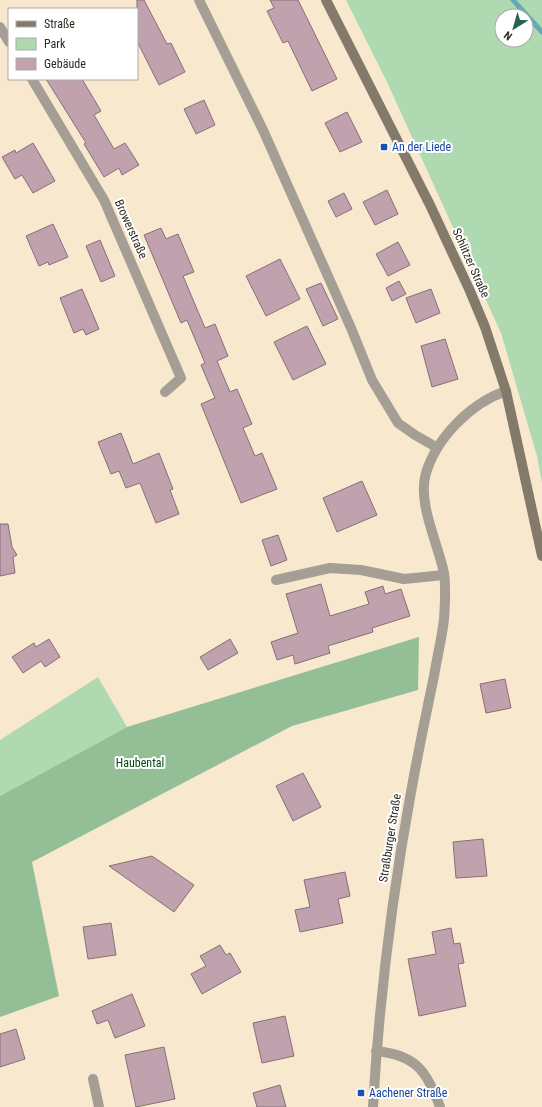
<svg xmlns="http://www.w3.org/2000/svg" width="542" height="1107" font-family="'Roboto Condensed',sans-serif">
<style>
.green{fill:#afd9b1;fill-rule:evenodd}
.forest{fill:#94bf96}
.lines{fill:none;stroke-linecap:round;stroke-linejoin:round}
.stream{stroke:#64acb4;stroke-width:5}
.building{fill:#bfa2ad;stroke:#886e78}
.street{stroke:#a59e94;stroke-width:10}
.secondary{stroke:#847a6b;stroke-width:10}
.transit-dot{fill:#1a4fb4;stroke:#fff;stroke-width:1.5}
.labels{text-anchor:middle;stroke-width:4;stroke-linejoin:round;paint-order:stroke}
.transit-label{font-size:12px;fill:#164399;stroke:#fff;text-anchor:start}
.street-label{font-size:12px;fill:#2f2920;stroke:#fff}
.park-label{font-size:12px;fill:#024612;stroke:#fff}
</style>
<rect width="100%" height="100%" fill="#f7e8ce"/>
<g class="green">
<path d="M346 0H542V483L537 456 501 333 387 82ZM502 16H526V40H502Z"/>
<polygon points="98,677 127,727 0,796 0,740"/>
</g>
<polygon class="forest" points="419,637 418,690 292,726 32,862 59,996 0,1017 0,796 127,727"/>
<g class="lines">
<polyline class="stream" points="513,0 542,32"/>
</g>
<g class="building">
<polygon points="137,0 144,0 167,44 171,43 185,72 159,85 137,41"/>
<polygon points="270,0 298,0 337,79 312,91 288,41 283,43 267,11 274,8"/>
<polygon points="46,79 82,79 101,111 94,115 114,149 125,143 139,165 122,175 119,168 104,177 84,144 86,143"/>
<polygon points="204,100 215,125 196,134 184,109"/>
<polygon points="347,112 362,142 340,152 325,123"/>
<polygon points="33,143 55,181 33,193 22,175 15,179 2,157 15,150 16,153"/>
<polygon points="387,190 398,214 375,225 363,202"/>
<polygon points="344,193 352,209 336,217 328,201"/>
<polygon points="53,224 68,257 49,265 48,262 39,266 26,236"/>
<polygon points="161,228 166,239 178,234 194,272 183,276 205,328 215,324 228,356 217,361 230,392 237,389 252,424 243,428 255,456 262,453 277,489 241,503 201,404 215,398 201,365 205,363 187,320 181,323 144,235"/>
<polygon points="100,240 115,276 101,282 86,246"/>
<polygon points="398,242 410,265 388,276 376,254"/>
<polygon points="280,259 300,299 266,316 246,276"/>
<polygon points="399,281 406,294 392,301 386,288"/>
<polygon points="321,283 338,319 323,326 306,289"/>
<polygon points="82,289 99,329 86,335 83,329 74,333 60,298"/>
<polygon points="431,289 440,313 416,323 406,298"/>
<polygon points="307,326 326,364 293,380 274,342"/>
<polygon points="445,339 458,379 432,387 421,346"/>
<polygon points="121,433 133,464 159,453 173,489 170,490 179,514 156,523 140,483 126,488 119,471 111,474 98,442"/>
<polygon points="362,481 377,515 337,532 323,498"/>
<polygon points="0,524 8,524 12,547 17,555 13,557 15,573 0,576"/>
<polygon points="278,535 287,560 271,566 262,540"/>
<polygon points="321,584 330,616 369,604 365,592 383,586 385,594 401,589 410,616 372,628 373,632 328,646 330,653 295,664 293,655 277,660 271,642 298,633 286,594"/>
<polygon points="49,639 60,657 45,667 41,661 23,673 12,657 34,643 36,647"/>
<polygon points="230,639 238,653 208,670 200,657"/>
<polygon points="505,679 511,708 486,713 480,684"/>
<polygon points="303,773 321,807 293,821 276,786"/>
<polygon points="483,839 487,876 456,878 453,842"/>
<polygon points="152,856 194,885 174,912 109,866"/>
<polygon points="345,872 350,896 338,899 343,923 300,932 295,910 310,907 304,880"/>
<polygon points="111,923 116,955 88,959 83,927"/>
<polygon points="451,928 454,944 460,943 464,963 458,964 466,1006 419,1016 408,959 436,954 432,932"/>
<polygon points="220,945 226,955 230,953 241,972 202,994 191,974 206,966 200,956"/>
<polygon points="132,994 145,1026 115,1038 108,1020 97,1024 92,1011"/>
<polygon points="285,1016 294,1056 262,1063 253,1023"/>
<polygon points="16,1029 25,1059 0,1067 0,1034"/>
<polygon points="164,1047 175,1099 136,1107 125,1055"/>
<polygon points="280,1085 286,1107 257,1107 253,1093"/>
</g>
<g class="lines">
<g class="street">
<polyline points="199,0 263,130 351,328 372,380 398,423 415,435 436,447"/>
<polyline points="0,27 9,42"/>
<polyline points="32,79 104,200 181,378 165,392"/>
<polyline points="276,580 330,568 361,570 404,579 444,575"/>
<path d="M376 1051C416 1055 427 1071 440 1107"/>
<polyline points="93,1079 99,1107"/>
<path d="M373 1107C379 1001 392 896 411 792 418 753 426 714 434 676 437 657 442 638 444 619 445 605 446 588 444 573 438 543 417 503 426 473 437 437 471 403 506 391"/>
</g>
<polyline class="secondary" points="326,0 430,205 470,291 485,327 506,391 542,556"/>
</g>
<g class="transit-dot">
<rect x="380" y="143" width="8" height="8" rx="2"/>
<rect x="357" y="1089" width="8" height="8" rx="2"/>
</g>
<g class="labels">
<g class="transit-label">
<text x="392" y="151">An der Liede</text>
<text x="369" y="1097">Aachener Straße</text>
</g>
<g class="street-label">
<text transform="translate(131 229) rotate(66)" y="4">Browerstraße</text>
<text transform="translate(471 263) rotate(66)" y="4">Schlitzer Straße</text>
<text transform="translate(390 838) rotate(-81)" y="4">Straßburger Straße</text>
</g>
<g class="park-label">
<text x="140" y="767">Haubental</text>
</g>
</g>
<rect x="8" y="8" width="130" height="72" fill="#ffffff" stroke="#aca9a6"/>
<rect x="16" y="21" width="20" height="6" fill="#847a6b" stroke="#aca9a6"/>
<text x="44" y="28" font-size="12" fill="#2f2920">Straße</text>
<rect x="16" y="38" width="20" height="12" fill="#afd9b1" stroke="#aca9a6"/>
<text x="44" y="48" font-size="12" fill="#2f2920">Park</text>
<rect x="16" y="58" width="20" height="12" fill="#bfa2ad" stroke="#aca9a6"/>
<text x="44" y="68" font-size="12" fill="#2f2920">Gebäude</text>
<g transform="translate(514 28) rotate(217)"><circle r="19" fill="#ffffff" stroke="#aca9a6"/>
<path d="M0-3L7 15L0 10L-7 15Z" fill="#24634f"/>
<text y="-6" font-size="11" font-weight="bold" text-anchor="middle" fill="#2f2920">N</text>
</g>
</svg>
